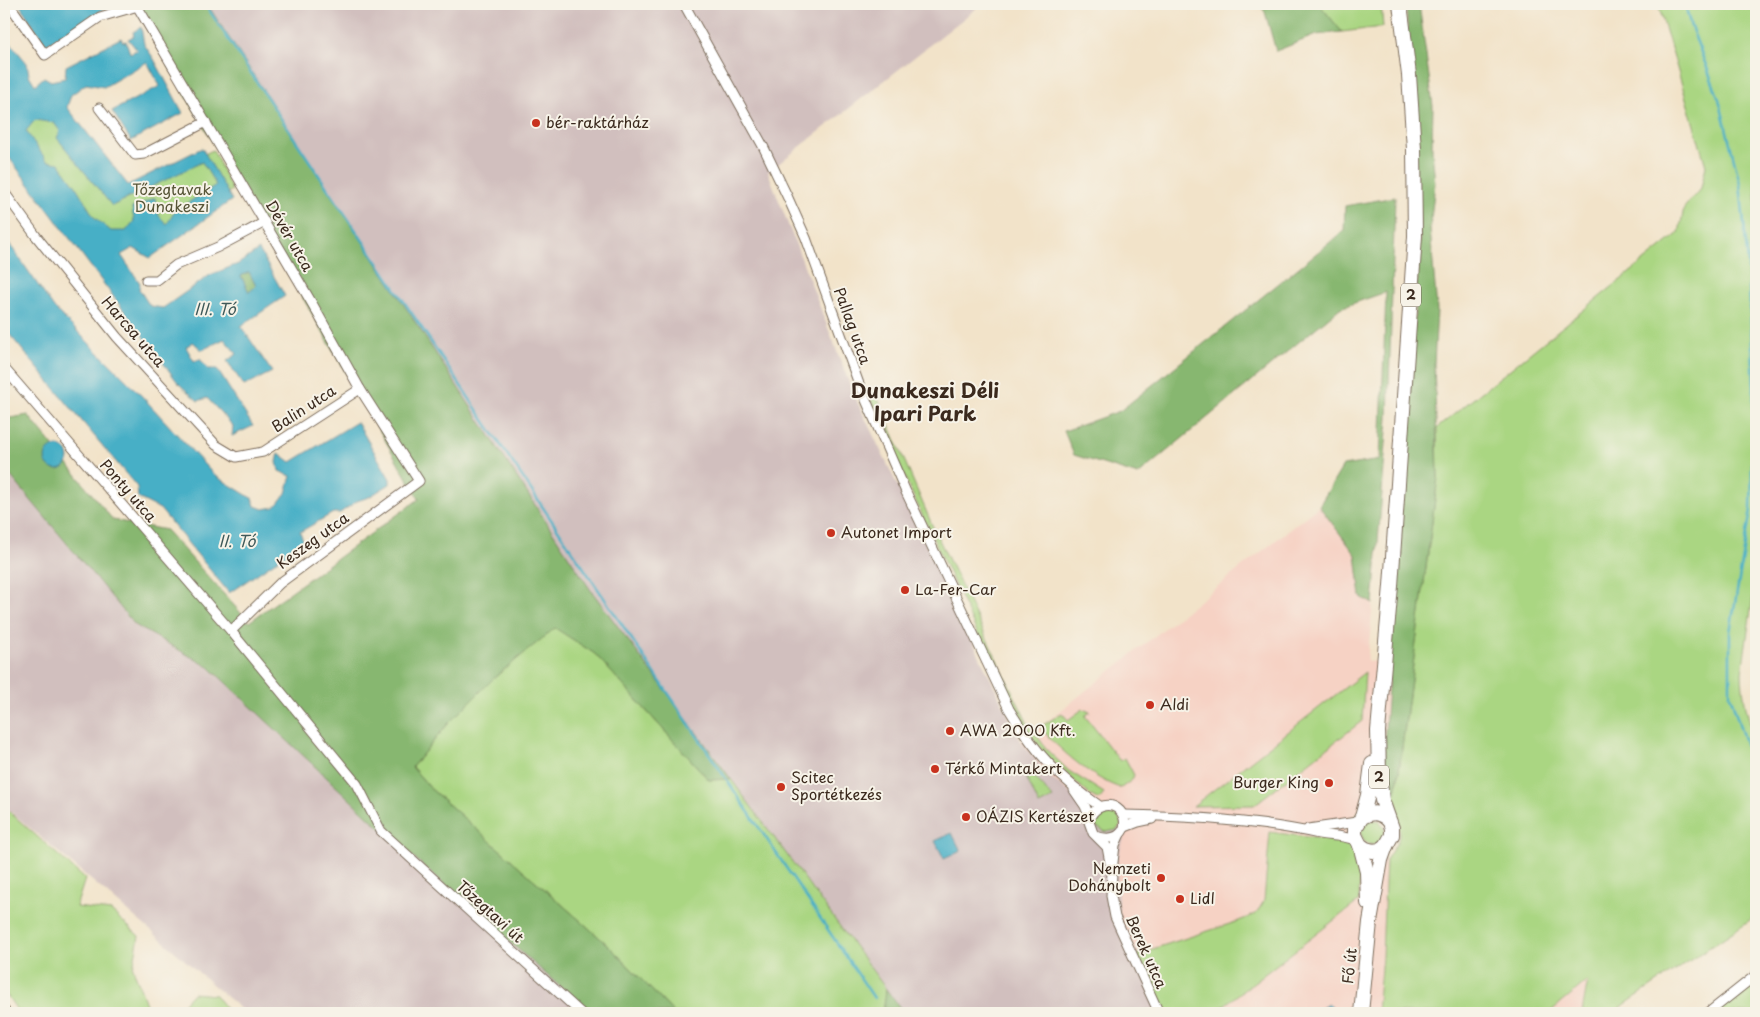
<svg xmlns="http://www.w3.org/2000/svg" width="1760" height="1017" font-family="'Playpen Sans',sans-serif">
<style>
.built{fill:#f6d2c4}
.industrial{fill:#d1bfbe}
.green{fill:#aad682;stroke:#728050}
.forest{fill:#87b770;stroke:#617047}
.water{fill:#47afc6;stroke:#416c72;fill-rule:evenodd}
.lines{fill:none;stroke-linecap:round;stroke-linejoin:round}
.stream{stroke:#47afc6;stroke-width:2.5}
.minor-casing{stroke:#7b6b5a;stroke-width:11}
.primary-casing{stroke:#7b6b5a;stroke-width:16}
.minor{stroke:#fff;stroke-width:9}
.primary{stroke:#fff;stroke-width:14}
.rail{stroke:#3b2a1e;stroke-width:2.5;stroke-dasharray:8 4;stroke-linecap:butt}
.poi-dot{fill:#c8321e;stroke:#f7f3e8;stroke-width:2}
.labels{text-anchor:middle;stroke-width:4;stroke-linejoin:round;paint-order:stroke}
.shield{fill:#f7f3e8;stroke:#73665b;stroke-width:1}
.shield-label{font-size:14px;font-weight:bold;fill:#3b2a1e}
.poi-label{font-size:15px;fill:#3b2a1e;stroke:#f7f3e8;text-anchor:start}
.park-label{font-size:15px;fill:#575537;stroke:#f7f3e8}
.street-label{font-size:15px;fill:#3b2a1e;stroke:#f7f3e8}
.water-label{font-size:16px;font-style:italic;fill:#3f5959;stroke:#f7f3e8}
.district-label{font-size:20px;font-weight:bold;fill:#3b2a1e;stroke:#f7f3e8}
</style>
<rect width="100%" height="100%" fill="#f7f3e8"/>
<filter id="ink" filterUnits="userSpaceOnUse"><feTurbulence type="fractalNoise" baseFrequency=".02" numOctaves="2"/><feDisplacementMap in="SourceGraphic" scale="10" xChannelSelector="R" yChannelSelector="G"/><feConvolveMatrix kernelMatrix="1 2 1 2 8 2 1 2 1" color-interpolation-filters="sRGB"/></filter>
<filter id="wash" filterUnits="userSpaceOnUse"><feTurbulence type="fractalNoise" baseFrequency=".0096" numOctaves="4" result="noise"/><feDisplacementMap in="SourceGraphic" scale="20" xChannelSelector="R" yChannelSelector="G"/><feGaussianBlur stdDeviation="1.12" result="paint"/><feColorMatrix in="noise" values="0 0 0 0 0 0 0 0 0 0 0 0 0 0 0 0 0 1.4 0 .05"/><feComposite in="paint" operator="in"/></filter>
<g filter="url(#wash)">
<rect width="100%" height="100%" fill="#f2e3c9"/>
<g class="built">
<polygon points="1319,506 1356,555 1361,597 1373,604 1367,662 1389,660 1385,798 1362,805 1360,809 1353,816 1345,820 1346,842 1270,832 1264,901 1256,914 1239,921 1137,954 1120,918 1117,887 1118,857 1120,847 1109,822 1050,777 1021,742"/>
<polygon points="1386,860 1382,957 1377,1013 1214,1013 1359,901 1359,862"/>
<polygon points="1589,980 1582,1013 1549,1013"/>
</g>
<g class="industrial">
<polygon points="207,4 982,4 768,172 853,393 1021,742 1050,777 1125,835 1118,857 1117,887 1120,918 1163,1013 904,1013 590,589"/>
<polygon points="4,468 135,625 209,667 375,823 590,1013 245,1013 163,941 4,806"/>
</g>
<g class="green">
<polygon points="1319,4 1381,4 1383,27 1342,32"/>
<path d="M1658 4H1756V575L1742 672C1742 697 1749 721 1756 744V916L1612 1013H1582L1588 980 1549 1013H1377L1382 957 1386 860 1398 841 1400 831 1385 798 1396 793 1438 477 1437 428 1679 233 1684 208 1701 188 1706 166Z"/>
<polygon points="52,113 114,197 213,150 232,190 163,234 101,249 15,128"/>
<path d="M871 392 879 401 932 525 1027 722 1048 751 1069 771 1104 793 1100 799H1097L1090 795 1044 753 1025 727 1002 686 898 463 892 444 893 442C891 437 890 428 886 423 877 412 872 408 869 393Z"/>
<polygon points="555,627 595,654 709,780 731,779 886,989 883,1013 674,1013 609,946 431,789 412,767 447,725 494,678"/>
<polygon points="1365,672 1362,721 1254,805 1193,806"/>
<path d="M1083 709 1090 712 1085 716 1120 761 1125 758 1134 775 1132 780 1121 788C1095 781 1057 748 1040 727L1062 713 1068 720Z"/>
<polygon points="1032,774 1053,798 1039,805 1026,777"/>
<polygon points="4,807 85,879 76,907 111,911 139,936 133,968 147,1007 163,1013 19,1013 4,991"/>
<path d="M1105 811C1116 812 1119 814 1121 825L1117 830 1106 832 1096 827C1093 818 1096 813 1105 811Z"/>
<circle cx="1373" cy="832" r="12"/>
<path d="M1270 832 1346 842C1365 854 1359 882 1359 901L1214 1013H1163L1137 954 1239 921 1256 914 1264 901Z"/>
<polygon points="1756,979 1756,1013 1713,1013"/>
<polygon points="193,993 215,995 226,1009 224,1013 175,1013"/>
</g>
<g class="forest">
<polygon points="133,4 207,4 590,589 731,779 709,780 595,654 555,628 494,678 447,725 412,767 431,789 609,946 674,1013 590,1013 375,823 209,667 135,625 4,468 4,419 28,415 113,520 166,530 249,622 419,499"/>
<polygon points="1259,4 1319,4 1342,32 1316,35 1276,51 1265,12"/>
<polygon points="1406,4 1419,4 1433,106 1432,150 1435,183 1430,228 1437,310 1434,364 1438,477 1396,793 1385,798 1384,744 1420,241"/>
<polygon points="1395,197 1388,418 1373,604 1361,597 1356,555 1319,506 1343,466 1380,460 1386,292 1340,308 1138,475 1074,455 1064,431 1120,411 1344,231 1345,206"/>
<polygon points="249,271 256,286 249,293 241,276"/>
<polygon points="886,989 904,1013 883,1013"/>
</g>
<g class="water">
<polygon points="19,4 112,4 46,45"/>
<path d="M141 27 144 44 154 59 183 113 131 141 112 111 160 86 147 62 104 87 86 84 71 95 67 107 128 185 202 148 232 200 150 258 133 248 121 255 140 283 139 289 150 306 163 308 210 275 238 264 259 250 285 296 241 326 272 372 244 386 227 361 237 354 224 339 202 350 193 342 186 347 194 361 200 359 208 369H217L253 426 232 436 233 426 207 398 198 401 179 384 4 151V35L27 63 29 75 35 85 44 77 51 81 65 78 66 66 121 38 123 42 126 41 130 53 137 50 128 39 134 36 133 32ZM35 120 54 123 60 131 57 138 112 206 202 162 216 185 175 211 167 224 159 216 155 198 132 208 134 221 126 231H111L94 217 75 185 59 163 47 161 26 131ZM249 272 256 286 249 292 241 276Z"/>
<polygon points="4,236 54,308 141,395 214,475 253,499 255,506 263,509 275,507 286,493 291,476 279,471 277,462 279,453 291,462 357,422 390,479 390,484 369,497 357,501 340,513 333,513 300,532 304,542 229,593 160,509 138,498 137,487 4,328"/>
<circle cx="57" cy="458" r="12"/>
<polygon points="952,833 961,851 944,859 935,841"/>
<polygon points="1328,1004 1331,1005 1334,1011 1333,1013 1318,1013 1320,1009"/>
</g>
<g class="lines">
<g class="stream">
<polyline points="205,4 328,189 874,998"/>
<polyline points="1685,4 1690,24 1719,99 1740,184 1748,264 1754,387 1751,510 1730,632 1730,695 1756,777"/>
</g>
</g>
</g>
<g filter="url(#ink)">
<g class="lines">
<defs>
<g id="minor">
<polyline points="9,4 45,55 100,17 138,6"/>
<polyline points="136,4 313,305 360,389 419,481 280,583 231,631"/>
<path d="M684 4 763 146 788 198 806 238 859 384 906 492 1009 709C1035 753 1059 778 1101 807"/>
<polyline points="99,108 135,155 144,154 206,122"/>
<polyline points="4,192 36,236 117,337 216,445 236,457 263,452 360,389"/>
<polyline points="146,280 157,280 176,265 218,247 265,222"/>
<polyline points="4,368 231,631 357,784 381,831 581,1013"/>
<polyline points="1074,790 1085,806 1090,818"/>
<path d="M1123 815C1189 816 1255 820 1319 834 1334 837 1342 834 1357 841"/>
<polyline points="1125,827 1138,822 1152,819"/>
<polyline points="1308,829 1357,822"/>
<polyline points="1120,834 1115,845 1112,871 1111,896 1115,917 1159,1013"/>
<path d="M1098 837C1138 846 1128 796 1100 807 1094 810 1090 815 1089 822L1093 833 1107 847 1110 863"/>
<polyline points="1708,1013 1756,975"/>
</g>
<g id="primary">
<polyline points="1362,817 1368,795 1372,764"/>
<path d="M1390 822C1382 812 1373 811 1362 817L1355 828V835L1360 845 1366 849 1373 851 1380 850 1386 846 1392 835V828L1382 800 1379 773 1378 731 1391 586 1415 236 1414 149 1409 75 1400 4"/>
<polyline points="1360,845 1367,872 1368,903"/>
<polyline points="1361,1013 1370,922 1381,860 1386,846"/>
</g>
</defs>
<use href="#minor" class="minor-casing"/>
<use href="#primary" class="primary-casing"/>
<use href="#minor" class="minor"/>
<use href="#primary" class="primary"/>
<polyline class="rail" points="4,1003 11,1013"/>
</g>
</g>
<g class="poi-dot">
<circle cx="536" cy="123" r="5"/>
<circle cx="831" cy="533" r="5"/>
<circle cx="905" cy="590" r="5"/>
<circle cx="1150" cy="705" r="5"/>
<circle cx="950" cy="731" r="5"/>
<circle cx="935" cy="769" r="5"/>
<circle cx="1329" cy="783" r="5"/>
<circle cx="781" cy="787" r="5"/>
<circle cx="966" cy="817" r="5"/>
<circle cx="1161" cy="878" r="5"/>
<circle cx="1180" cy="899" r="5"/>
</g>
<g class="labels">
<g class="shield">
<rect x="1401" y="283.5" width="20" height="23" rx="4"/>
<rect x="1369" y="765.5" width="20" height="23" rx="4"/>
</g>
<g class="shield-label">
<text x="1411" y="300">2</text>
<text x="1379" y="782">2</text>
</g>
<g class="poi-label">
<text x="546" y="128">bér-raktárház</text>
<text x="841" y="538">Autonet Import</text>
<text x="915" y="595">La-Fer-Car</text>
<text x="1160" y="710">Aldi</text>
<text x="960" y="736">AWA 2000 Kft.</text>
<text x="945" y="774">Térkő Mintakert</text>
<text x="791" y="783">Scitec<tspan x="791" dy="17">Sportétkezés</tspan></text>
<text x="1319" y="788" text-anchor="end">Burger King</text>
<text x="976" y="822">OÁZIS Kertészet</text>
<text x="1151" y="874" text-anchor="end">Nemzeti<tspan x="1151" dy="17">Dohánybolt</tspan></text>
<text x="1190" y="904">Lidl</text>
</g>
<g class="park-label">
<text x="172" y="195">Tőzegtavak<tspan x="172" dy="17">Dunakeszi</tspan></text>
</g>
<g class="street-label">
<text transform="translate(289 236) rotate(60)" y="5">Dévér utca</text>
<text transform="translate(852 326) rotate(70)" y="5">Pallag utca</text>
<text transform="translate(133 332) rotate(49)" y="5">Harcsa utca</text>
<text transform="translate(304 409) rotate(-33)" y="5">Balin utca</text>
<text transform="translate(128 491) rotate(49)" y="5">Ponty utca</text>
<text transform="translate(313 541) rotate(-36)" y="5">Keszeg utca</text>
<text transform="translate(490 912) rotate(42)" y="5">Tőzegtavi út</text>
<text transform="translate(1146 952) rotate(66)" y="5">Berek utca</text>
<text transform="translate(1350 966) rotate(-84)" y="5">Fő út</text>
</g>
<g class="water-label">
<text x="215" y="315">III. Tó</text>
<text x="237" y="547">II. Tó</text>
</g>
<g class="district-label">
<text x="925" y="398">Dunakeszi Déli<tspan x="925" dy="23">Ipari Park</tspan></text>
</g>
</g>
<rect width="1760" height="1017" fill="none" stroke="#f7f3e8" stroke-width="20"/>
</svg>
